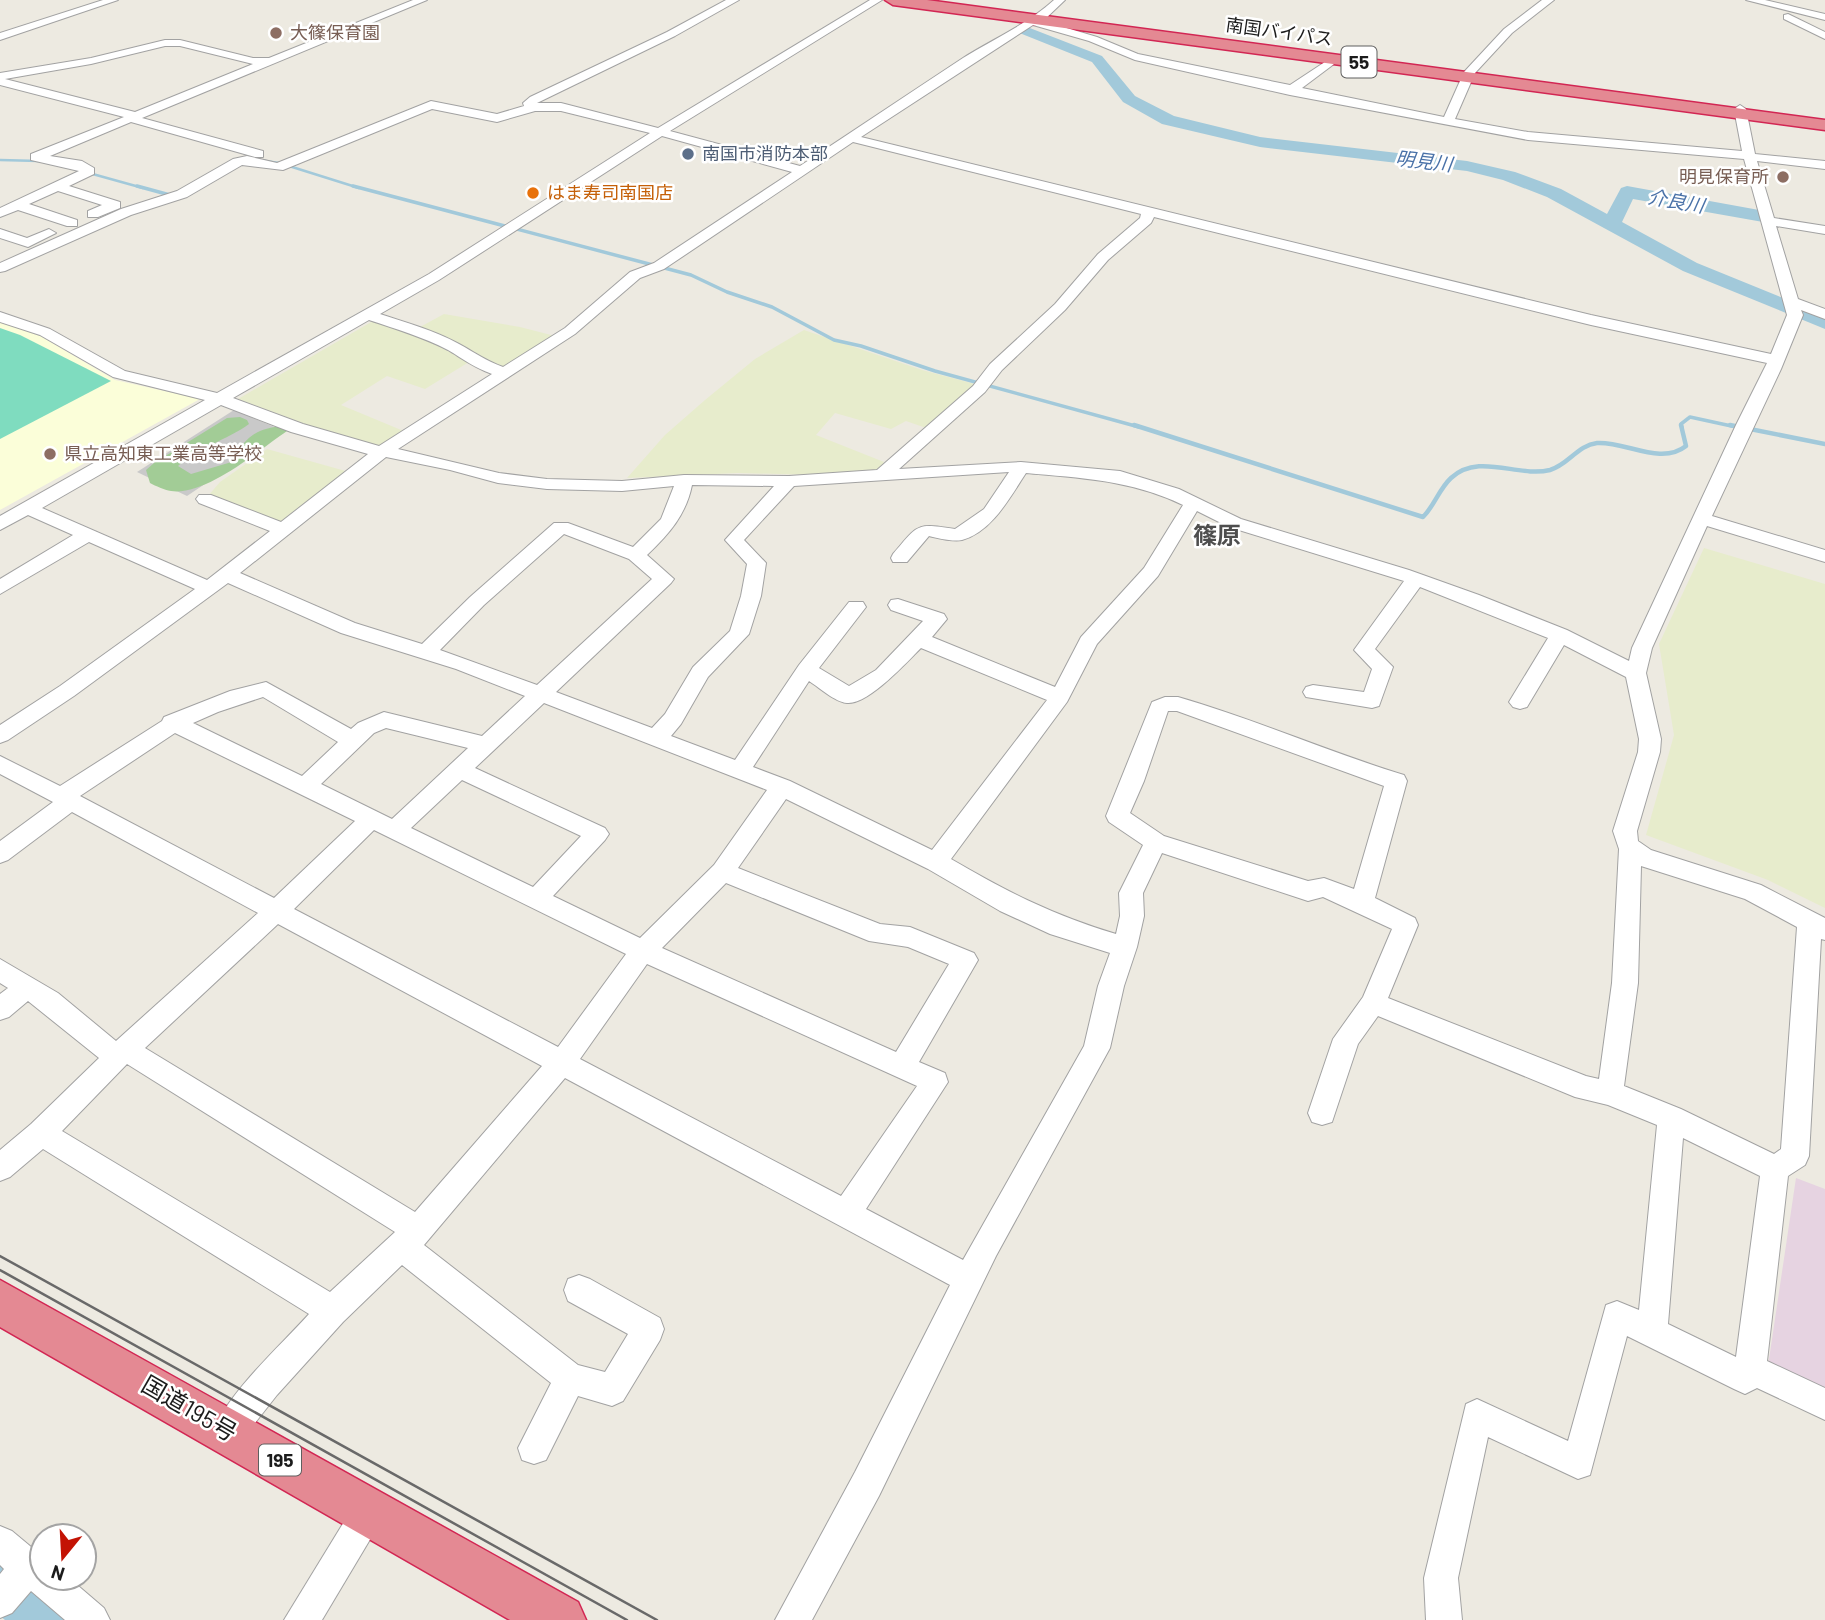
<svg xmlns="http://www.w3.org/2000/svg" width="1825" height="1620" font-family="Barlow,'Noto Sans JP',sans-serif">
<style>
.industrial{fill:#e6d3e1}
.education{fill:#fbfed9}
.religious{fill:#c9c9c9}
.farmland{fill:#e7eccc}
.forest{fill:#a2cc96}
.pitch{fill:#7fdcbf}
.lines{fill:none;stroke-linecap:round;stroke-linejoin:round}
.stream-far2{stroke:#a2c9da;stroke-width:2.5}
.stream-far1{stroke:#a2c9da;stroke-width:3.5}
.stream{stroke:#a2c9da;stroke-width:4.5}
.river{fill:#a2c9da;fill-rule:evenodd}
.minor-casing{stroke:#a2a2a2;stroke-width:2}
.highway-casing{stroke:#d22653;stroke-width:3}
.minor{fill:#fff;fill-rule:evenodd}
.highway{fill:#e48993;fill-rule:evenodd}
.tram{stroke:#696969;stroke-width:2.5}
.education-dot{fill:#8d6e63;stroke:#fff;stroke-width:2.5}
.service-dot{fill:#5c6f8a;stroke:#fff;stroke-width:2.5}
.food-dot{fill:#e8710a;stroke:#fff;stroke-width:2.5}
.labels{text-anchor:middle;stroke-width:5;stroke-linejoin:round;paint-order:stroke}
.far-street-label{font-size:18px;fill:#1b1b1b;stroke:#fff}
.far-education-label{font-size:18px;fill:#785e54;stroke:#fff;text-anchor:start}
.far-service-label{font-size:18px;fill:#4e5e75;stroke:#fff;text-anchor:start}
.far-food-label{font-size:18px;fill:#c56008;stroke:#fff;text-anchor:start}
.shield{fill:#fff;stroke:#5f5f5f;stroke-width:2}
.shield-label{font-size:19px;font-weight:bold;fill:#1b1b1b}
.far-water-label{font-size:19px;font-style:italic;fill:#4a72a8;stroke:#fff}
.quarter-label{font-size:24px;font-weight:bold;fill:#4e4e4e;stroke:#fff}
.near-street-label{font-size:24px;fill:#1b1b1b;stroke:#fff}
</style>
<rect width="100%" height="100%" fill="#edeae1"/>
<polygon class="industrial" points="1796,1178 1825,1189 1825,1393 1768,1366"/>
<polygon class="education" points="0,321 40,336 115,380 200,399 0,510"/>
<polygon class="religious" points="234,410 284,431 187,496 137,472"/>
<g class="farmland">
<polygon points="444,314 520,327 555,336 508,369 482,360 420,327"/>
<polygon points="373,321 421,337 469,362 425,389 387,376 341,405 406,432 381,446 313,427 238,399"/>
<polygon points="804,330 922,370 975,384 929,429 906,421 891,429 835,413 816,435 884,462 879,470 815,475 738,473 627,478 665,435 705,400 755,359"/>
<polygon points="267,449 349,472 284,523 208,496 220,482"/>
<polygon points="1704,548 1825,584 1825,908 1768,880 1646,835 1674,735 1659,644"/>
</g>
<path class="forest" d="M240 417 247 420 249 424C227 440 197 448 178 466L191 474 235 461 241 456 238 451C250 433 262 428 283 426L287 431C259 450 206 496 171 491 164 490 156 486 150 483L146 470 154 463 227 418Z"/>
<polygon class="pitch" points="0,328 20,335 111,381 0,439"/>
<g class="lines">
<g class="stream-far2">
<polyline points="246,158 279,163"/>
<polyline points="0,160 39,161"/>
<polyline points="289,166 359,188"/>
<polyline points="89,173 143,188"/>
</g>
<g class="stream-far1">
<polyline points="137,186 170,195"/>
<polyline points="353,186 691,275 727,292 772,307 834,340 861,346 935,371 1139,427"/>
<polyline points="1682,427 1681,424 1690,417 1736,427"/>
</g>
<g class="stream">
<path d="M1134 425 1423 517C1435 505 1439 489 1451 478 1479 452 1518 478 1550 470 1568 465 1578 445 1597 443 1625 441 1661 466 1686 446L1681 425"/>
<polyline points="1730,425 1825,444"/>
</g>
<g class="river">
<polygon points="1022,25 1102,56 1135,96 1174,116 1260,137 1467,161 1515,172 1561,189 1607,214 1621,188 1627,186 1770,212 1772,216 1763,222 1633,199 1622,222 1697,263 1825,315 1825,329 1683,271 1547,197 1503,180 1467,171 1260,147 1162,124 1123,102 1092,62 1017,32 1015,29"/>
<path d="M0 1560C27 1571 55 1593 66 1620H5L0 1616Z"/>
</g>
<defs>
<g id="minor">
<polygon points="103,0 118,0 0,40 0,33"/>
<path d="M413 0H427L142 118 263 151V157H255L131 122 50 156 82 161 94 168V174L69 186 120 202V208L98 217H88V211L102 205 58 191 29 204 77 220V226H67L18 210 0 217V208L79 171 31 160V154L124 117 0 85V73L91 58 165 40H180L253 58H269ZM165 46H180L253 64 135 112 5 79 91 64Z"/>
<path d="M726 0H739L675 36 537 103H561L658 128 870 0H882L670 131 800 166C855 130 908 94 963 58 993 39 1028 24 1054 0H1065L1043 21 1097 37 1138 54 1290 85 1334 56 1338 57V61L1302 88 1444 117 1464 72 1504 29 1542 0H1554L1512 33 1475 73 1455 119 1528 132 1742 151 1734 109 1740 105 1746 109 1755 154 1825 161V169L1757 161 1774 218 1825 226V234L1776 226 1798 299 1825 309V319L1801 310 1803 315 1781 369 1712 516 1825 550V562L1707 526 1652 648 1646 673 1661 739 1660 752 1637 831 1638 841 1651 850 1761 885 1825 918V940L1821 939 1809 1156 1805 1165 1788 1176 1767 1361 1825 1388V1420L1757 1388 1745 1394 1734 1389 1627 1336 1590 1475 1578 1479 1488 1437 1458 1578 1462 1620H1426L1424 1578 1466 1404 1477 1399 1568 1441 1606 1305 1617 1301 1639 1310 1657 1125 1608 1105 1575 1097 1378 1016 1358 1044 1332 1122 1322 1125 1312 1122 1308 1113 1333 1039 1363 997 1392 929 1323 897 1308 901 1162 853 1143 893 1144 916 1137 947 1124 986 1110 1048 996 1256 879 1496 812 1620H775L855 1472 950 1285 565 1078 424 1245 578 1365 605 1372 628 1334 568 1301 564 1290 568 1279 579 1275 590 1279 660 1318 664 1329 660 1340 623 1401 612 1406 578 1396 546 1460 534 1464 522 1460 518 1448 551 1383 402 1265 343 1322 277 1395 240 1442 229 1447 218 1442 213 1431C229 1392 280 1346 309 1314L43 1149 10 1177 0 1181V1150L31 1124 99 1058 28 1001 9 1017 0 1020V994L8 988 0 983V959L58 993 116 1041 258 913 72 812 8 860 0 863V841L53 802 0 774V756L60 786 162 721 164 717 230 691 266 682 351 729 358 723 384 712 482 736 525 696 456 669 341 633 228 583 74 696 8 740 0 743V725L60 686 195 589 89 542 0 594V579L73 535 28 515 0 530V516L205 400 113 377 40 335 0 322V312L50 329 125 371 217 393 429 274 650 133 561 111H535L497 122 432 109 283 170 242 165 187 197 131 215 5 271 0 272V263L121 209 177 191 233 159 247 156 277 163 431 101 497 114 524 106 523 103 530 97 667 32ZM1033 25 1089 41 1135 60 1290 95 1528 140 1744 159 1787 315 1771 354 1591 315 861 137ZM662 136 792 172 654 263 630 272 565 328 503 367C486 361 474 352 459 344 434 330 407 323 380 314L439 280ZM853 142 1141 214 1140 218 1098 254 1055 304 990 364 973 386 877 470 789 476 684 475 622 481 547 479 499 473 398 449 575 334 640 278 664 269ZM1154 217 1591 325 1767 363 1736 425 1632 648 1629 661 1567 630 1479 595 1409 570 1241 519 1179 489 1120 471 1021 462 899 469 985 392 1002 370 1065 310 1108 260 1151 223ZM369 320C396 329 423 337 448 350 463 359 475 368 492 374L379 446 303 424 233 398ZM221 405 291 432 368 454 281 522 211 495H199L196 499 199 503 270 531 207 580 42 508ZM386 457 450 470 498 483 547 489 622 491 674 486 661 519 633 547 568 523H554L470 597 422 644 355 623 240 573ZM1009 472 984 509 955 529C915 523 919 524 893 554L891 558 893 562H907L929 536C938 538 952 542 962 540 992 532 1010 497 1026 473 1080 478 1132 480 1183 505L1144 568 1081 637 1055 687 932 637 947 619 944 614 898 599 891 600 888 605 891 610 923 621 876 670 849 686 819 668 866 607 863 602H849L799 665 735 760 671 736 681 724 708 677 749 634 761 596 766 563 744 540 794 486ZM692 485 774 486 725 540 747 564 741 596 730 631 693 667 665 714 652 728 556 692 671 583 674 579 647 555C669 534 686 515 692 485ZM1197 511 1229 527 1404 581 1354 650 1372 669 1364 692 1313 685 1306 687 1303 692 1306 697 1372 708 1379 706 1393 667 1375 649 1420 587 1548 638 1509 702 1513 707 1520 709 1527 707 1564 645 1626 677 1639 739 1638 752 1613 831 1619 849 1612 983 1599 1079 1586 1076 1388 998 1418 925 1415 918 1375 898 1407 781 1404 775C1328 752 1255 719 1178 697H1165L1152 702 1106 816 1109 822 1143 845 1119 893 1120 916 1116 934C1052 915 1008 892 951 859L1067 702 1097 644 1158 576ZM564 534 629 559 652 579 537 685 440 650 484 605ZM921 648 1047 700 932 850 790 781 753 767 809 681C820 688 835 702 847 703 868 705 907 662 921 648ZM263 697 338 742 302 776 193 723 218 712ZM544 703 767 790 714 865 640 938 553 896 605 840 609 834 605 828 475 768ZM1168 711H1177L1384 786 1354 889 1324 878 1308 881 1164 836 1130 813 1144 781ZM386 728 468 748 392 819 321 784 374 733ZM175 733 355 821 274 898 80 796ZM462 780 581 836 533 887 411 828ZM786 799 928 869 1000 911 1050 934 1110 953 1098 986 1084 1046 963 1260 866 1209 948 1082 945 1073 919 1062 978 960 974 953 910 927 880 924 738 868ZM374 830 626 954 558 1047 294 909ZM1641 866 1745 899 1797 927 1781 1149 1774 1154 1681 1109 1624 1086 1638 983ZM726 883 869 941 908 947 949 964 896 1052 662 948ZM278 924 542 1066 415 1212 145 1048ZM647 964 917 1086 841 1196 580 1059ZM127 1064 395 1232 330 1292 62 1131ZM1683 1138 1760 1176 1736 1357 1668 1324Z"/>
<polygon points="1746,0 1765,0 1825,14 1825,20"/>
<polygon points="1788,14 1825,32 1825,39 1784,19 1784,15"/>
<polygon points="0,229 27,238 49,229 56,233 28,247 0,238"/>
<polygon points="370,1494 382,1499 387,1511 322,1620 284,1620 358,1499"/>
<polygon points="0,1526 12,1531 42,1556 42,1578 69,1578 104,1608 110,1620 65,1620 31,1591 12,1613 0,1618 0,1574 4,1569 0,1565"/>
</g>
<g id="highway">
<polygon points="885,0 927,0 1825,120 1825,130 893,5"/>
<polygon points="0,1280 578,1602 586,1620 510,1620 0,1327"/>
</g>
</defs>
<use href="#minor" class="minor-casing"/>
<use href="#highway" class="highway-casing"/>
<use href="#minor" class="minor"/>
<use href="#highway" class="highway"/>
<g class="tram">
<polyline points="0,1256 657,1620"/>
<polyline points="0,1270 627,1620"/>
</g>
</g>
<g class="education-dot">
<circle cx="276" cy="33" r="7"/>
<circle cx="1783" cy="177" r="7"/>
<circle cx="50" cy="454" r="7"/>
</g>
<circle class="service-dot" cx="688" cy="154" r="7"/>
<circle class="food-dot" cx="533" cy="193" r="7"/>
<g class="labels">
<g class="far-street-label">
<text transform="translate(1279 32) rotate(8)" y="6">南国バイパス</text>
</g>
<g class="far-education-label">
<text x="290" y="39">大篠保育園</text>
<text x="1769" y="183" text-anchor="end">明見保育所</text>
<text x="64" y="460">県立高知東工業高等学校</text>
</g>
<g class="far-service-label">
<text x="702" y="160">南国市消防本部</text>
</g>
<g class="far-food-label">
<text x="547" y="199">はま寿司南国店</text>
</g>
<g class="shield">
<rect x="1341.5" y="46.5" width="35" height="31" rx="5"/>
<rect x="259" y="1444.5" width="42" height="31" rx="5"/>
</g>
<g class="shield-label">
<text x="1359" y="69">55</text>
<text x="280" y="1467">195</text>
</g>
<g class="far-water-label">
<text transform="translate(1424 161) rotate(7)" y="7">明見川</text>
<text transform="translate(1676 201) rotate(10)" y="7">介良川</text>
</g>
<g class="quarter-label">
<text x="1217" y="544">篠原</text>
</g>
<g class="near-street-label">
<text transform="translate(189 1409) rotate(30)" y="8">国道195号</text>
</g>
</g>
<g transform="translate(63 1557) rotate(198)"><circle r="33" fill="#ffffff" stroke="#a4a4a4" stroke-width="2"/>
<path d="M0-5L12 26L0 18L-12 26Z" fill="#c31304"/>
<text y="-10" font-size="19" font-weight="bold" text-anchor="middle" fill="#1b1b1b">N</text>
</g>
</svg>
